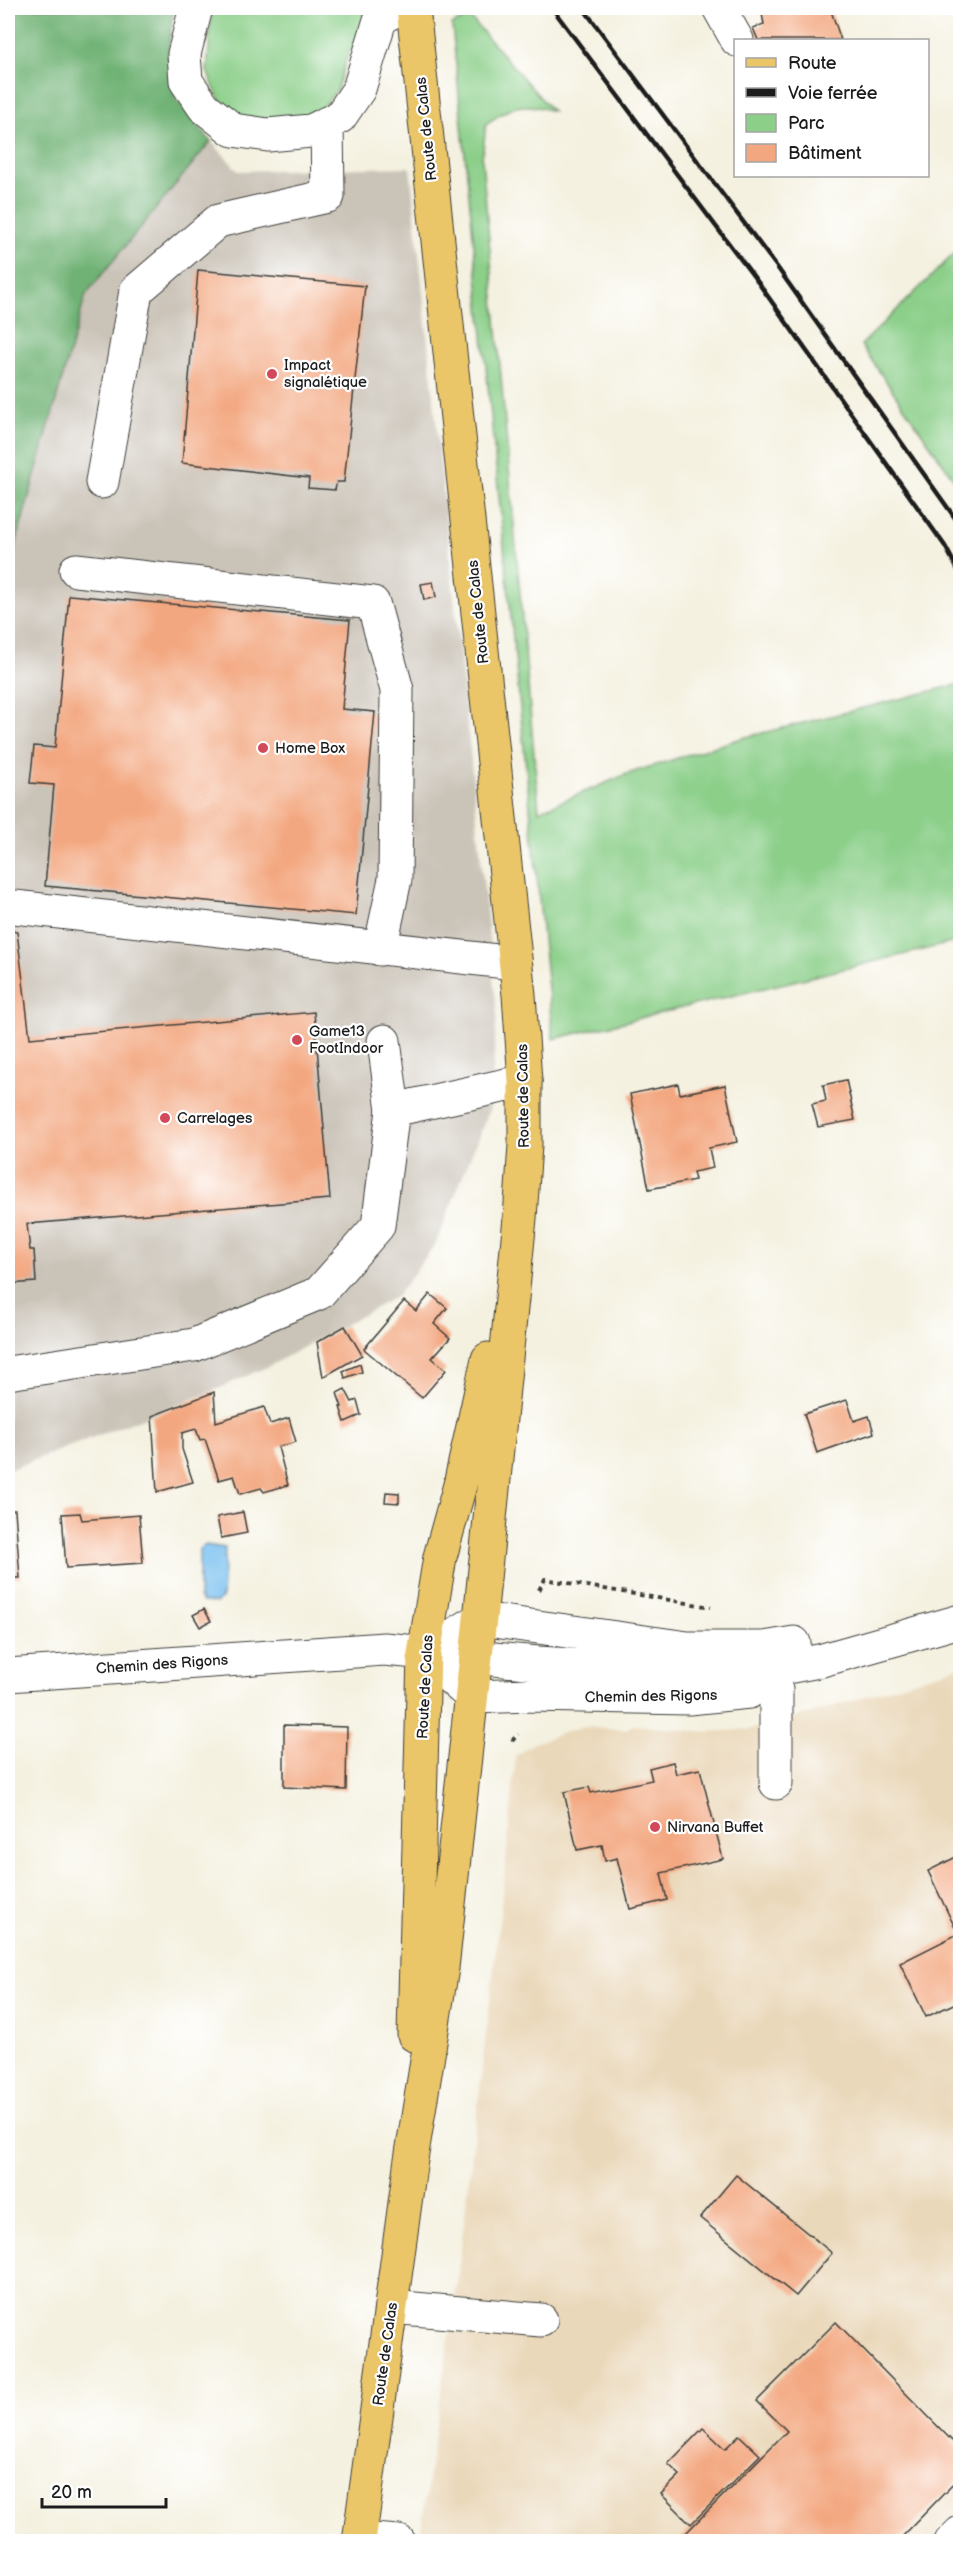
<svg xmlns="http://www.w3.org/2000/svg" width="968" height="2549" font-family="'Balsamiq Sans',sans-serif">
<style>
.built{fill:#ead8ba}
.industrial{fill:#cac3b8}
.green{fill:#8bcf89;stroke:#547652;stroke-width:1.5}
.forest{fill:#70b275;stroke:#466748;stroke-width:1.5}
.water{fill:#77bfef;stroke:#4a6e86;stroke-width:1.5}
.building{fill:#f3a780}
.lines{fill:none;stroke-linecap:round;stroke-linejoin:round}
.minor-casing{stroke:#3c3c39;stroke-width:35}
.major-casing{stroke:#3c3c39;stroke-width:35}
.path{stroke:#3c3c39;stroke-width:4;stroke-dasharray:4.5 4.5;stroke-linecap:butt}
.minor{stroke:#fff;stroke-width:33}
.major{stroke:#ebc669;stroke-width:33}
.rail{stroke:#1c1c1c;stroke-width:4.5}
.poi-dot{fill:#d1495b;stroke:#fff;stroke-width:2}
.labels{text-anchor:middle;stroke-width:4.5;stroke-linejoin:round;paint-order:stroke}
.street-label{font-size:15px;fill:#1c1c1c;stroke:#fff}
.poi-label{font-size:15px;fill:#1c1c1c;stroke:#fff;text-anchor:start}
</style>
<rect width="100%" height="100%" fill="#fff"/>
<filter id="ink" filterUnits="userSpaceOnUse"><feTurbulence type="fractalNoise" baseFrequency=".0167" numOctaves="2"/><feDisplacementMap in="SourceGraphic" scale="12" xChannelSelector="R" yChannelSelector="G"/><feConvolveMatrix kernelMatrix="1 2 1 2 8 2 1 2 1" color-interpolation-filters="sRGB"/></filter>
<filter id="wash" filterUnits="userSpaceOnUse"><feTurbulence type="fractalNoise" baseFrequency=".008" numOctaves="4" result="noise"/><feDisplacementMap in="SourceGraphic" scale="24" xChannelSelector="R" yChannelSelector="G"/><feGaussianBlur stdDeviation="1.35" result="paint"/><feColorMatrix in="noise" values="0 0 0 0 0 0 0 0 0 0 0 0 0 0 0 0 0 1.4 0 .05"/><feComposite in="paint" operator="in"/></filter>
<g filter="url(#wash)">
<rect width="100%" height="100%" fill="#f4f1e0"/>
<polygon class="built" points="960,1666 960,2541 419,2542 457,2283 503,1889 516,1755 534,1743 580,1727 626,1729 634,1725 708,1732 751,1729 810,1714"/>
<polygon class="industrial" points="211,141 238,171 410,167 497,1015 490,1108 436,1243 397,1296 271,1365 213,1391 8,1470 8,571 86,294"/>
<g class="green">
<polygon points="212,8 379,8 348,54 337,90 315,116 251,124 220,102 207,71"/>
<path d="M469 16 552 111C521 101 511 106 486 124L482 159 539 811 627 774 742 738 960 684V941L553 1039 452 25Z"/>
<polygon points="960,248 960,488 861,345"/>
</g>
<polygon class="forest" points="8,8 174,8 168,52 175,98 211,141 86,294 8,571"/>
<polygon class="water" points="206,1545 225,1548 222,1597 217,1603 202,1602 199,1597 199,1549"/>
<g id="blocks">
<g class="building">
<polygon points="768,8 830,8 841,40 758,40 753,28 764,24 761,9"/>
<polygon points="198,270 365,286 344,482 337,482 335,490 308,488 309,478 182,463"/>
<polygon points="433,582 436,597 424,600 421,584"/>
<polygon points="69,595 350,620 342,709 375,712 356,915 45,886 54,785 30,783 34,746 55,748"/>
<polygon points="8,930 17,932 30,1038 314,1012 330,1199 27,1224 30,1250 34,1250 36,1282 8,1284"/>
<polygon points="846,1080 855,1120 818,1127 812,1104 826,1101 823,1085"/>
<polygon points="678,1084 680,1094 725,1085 737,1142 709,1148 713,1168 693,1172 695,1180 649,1189 630,1094"/>
<polygon points="430,1294 447,1308 434,1324 450,1338 432,1358 446,1370 422,1398 364,1349 404,1301 416,1311"/>
<polygon points="345,1326 362,1355 323,1377 317,1342"/>
<polygon points="360,1364 362,1372 345,1378 343,1371"/>
<polygon points="345,1389 352,1402 357,1400 361,1415 345,1422 340,1407 342,1407 337,1393"/>
<polygon points="214,1392 216,1422 264,1407 270,1424 289,1418 296,1442 278,1447 288,1485 264,1492 261,1488 240,1494 234,1476 219,1480 205,1439 200,1440 196,1429 182,1433 182,1449 193,1482 157,1492 152,1416"/>
<polygon points="847,1400 854,1421 869,1416 874,1433 817,1453 804,1414"/>
<polygon points="386,1492 399,1493 399,1503 385,1502"/>
<polygon points="8,1510 15,1510 20,1578 8,1578"/>
<polygon points="243,1512 247,1533 221,1538 217,1517"/>
<polygon points="80,1513 82,1520 139,1515 143,1563 66,1568 62,1514"/>
<polygon points="204,1609 211,1621 200,1627 193,1615"/>
<polygon points="284,1725 347,1727 346,1790 284,1787"/>
<polygon points="673,1762 676,1774 700,1769 723,1859 661,1873 667,1900 630,1909 617,1858 605,1861 602,1845 577,1850 564,1792 589,1787 591,1793 652,1780 649,1768"/>
<polygon points="960,1855 960,2001 926,2017 900,1963 958,1934 928,1871"/>
<polygon points="736,2175 832,2253 796,2296 700,2218"/>
<polygon points="836,2322 960,2449 960,2477 897,2542 677,2542 787,2431 757,2401"/>
<polygon points="703,2428 725,2449 739,2435 760,2455 691,2524 661,2494 680,2475 668,2464"/>
</g>
</g>
</g>
<g filter="url(#ink)">
<use href="#blocks" fill-opacity="0" stroke="#3c3c39" stroke-width="1.5"/>
<g class="lines">
<defs>
<g id="minor">
<polyline points="196,8 184,54 186,81 204,107 233,130 268,135 311,131 340,117 359,89 380,20 396,8"/>
<polyline points="719,8 737,40"/>
<polyline points="102,482 136,291 218,221 328,196 327,123"/>
<polyline points="76,570 373,603 397,690 395,879 380,949"/>
<polyline points="15,907 515,963"/>
<polyline points="384,1041 393,1110 525,1081"/>
<polyline points="8,1373 194,1345 319,1293 378,1226 393,1110"/>
<polyline points="424,1654 472,1697 530,1695 689,1698 749,1692"/>
<polyline points="424,1654 480,1619 688,1648 764,1648 794,1643"/>
<polyline points="8,1675 384,1649 538,1663 719,1674 771,1670 819,1661 960,1621"/>
<polyline points="776,1690 776,1783"/>
<polyline points="391,2307 541,2320"/>
<polyline points="360,2539 399,2542"/>
<polyline points="951,2542 960,2533"/>
</g>
<g id="major">
<polyline points="414,2035 424,1654 440,1557 460,1485 488,1359"/>
<polyline points="359,2542 410,2166 442,1968 480,1619 520,1218 525,1145 525,1081 519,995 413,8"/>
</g>
</defs>
<use href="#minor" class="minor-casing"/>
<use href="#major" class="major-casing"/>
<g class="path">
<polyline points="539,1590 545,1579 711,1607"/>
<polyline points="512,1741 518,1734"/>
</g>
<use href="#minor" class="minor"/>
<use href="#major" class="major"/>
<g class="rail">
<polyline points="552,8 757,281 945,546 960,574"/>
<polyline points="583,8 777,267 960,525"/>
</g>
</g>
</g>
<g class="poi-dot">
<circle cx="272" cy="374" r="6"/>
<circle cx="263" cy="748" r="6"/>
<circle cx="297" cy="1040" r="6"/>
<circle cx="165" cy="1118" r="6"/>
<circle cx="655" cy="1827" r="6"/>
</g>
<g class="labels">
<g class="street-label">
<text transform="translate(426 129) rotate(-96)" y="5">Route de Calas</text>
<text transform="translate(478 612) rotate(-96)" y="5">Route de Calas</text>
<text transform="translate(523 1096) rotate(-91)" y="5">Route de Calas</text>
<text transform="translate(162 1664) rotate(-4)" y="5">Chemin des Rigons</text>
<text transform="translate(425 1687) rotate(-87)" y="5">Route de Calas</text>
<text transform="translate(651 1696) rotate(-1)" y="5">Chemin des Rigons</text>
<text transform="translate(385 2354) rotate(-82)" y="5">Route de Calas</text>
</g>
<g class="poi-label">
<text x="284" y="370">Impact<tspan x="284" dy="17">signalétique</tspan></text>
<text x="275" y="753">Home Box</text>
<text x="309" y="1036">Game13<tspan x="309" dy="17">FootIndoor</tspan></text>
<text x="177" y="1123">Carrelages</text>
<text x="667" y="1832">Nirvana Buffet</text>
</g>
</g>
<rect width="968" height="2549" fill="none" stroke="#fff" stroke-width="30"/>
<rect x="734" y="39" width="195" height="138" fill="#ffffff" stroke="#a4a4a4" stroke-width="1.5"/>
<rect x="746" y="58" width="30" height="9" fill="#ebc669" stroke="#a4a4a4" stroke-width="1.5"/>
<text x="788" y="69" font-size="18" fill="#1c1c1c">Route</text>
<rect x="746" y="88" width="30" height="9" fill="#1c1c1c" stroke="#a4a4a4" stroke-width="1.5"/>
<text x="788" y="99" font-size="18" fill="#1c1c1c">Voie ferrée</text>
<rect x="746" y="114" width="30" height="18" fill="#8bcf89" stroke="#a4a4a4" stroke-width="1.5"/>
<text x="788" y="129" font-size="18" fill="#1c1c1c">Parc</text>
<rect x="746" y="144" width="30" height="18" fill="#f3a780" stroke="#a4a4a4" stroke-width="1.5"/>
<text x="788" y="159" font-size="18" fill="#1c1c1c">Bâtiment</text>
<path d="M42 2498v9h124v-9" fill="none" stroke="#1c1c1c" stroke-width="3"/>
<text x="51" y="2498" font-size="18" fill="#1c1c1c" stroke="#ffffff" stroke-width="4.5" paint-order="stroke">20 m</text>
</svg>
